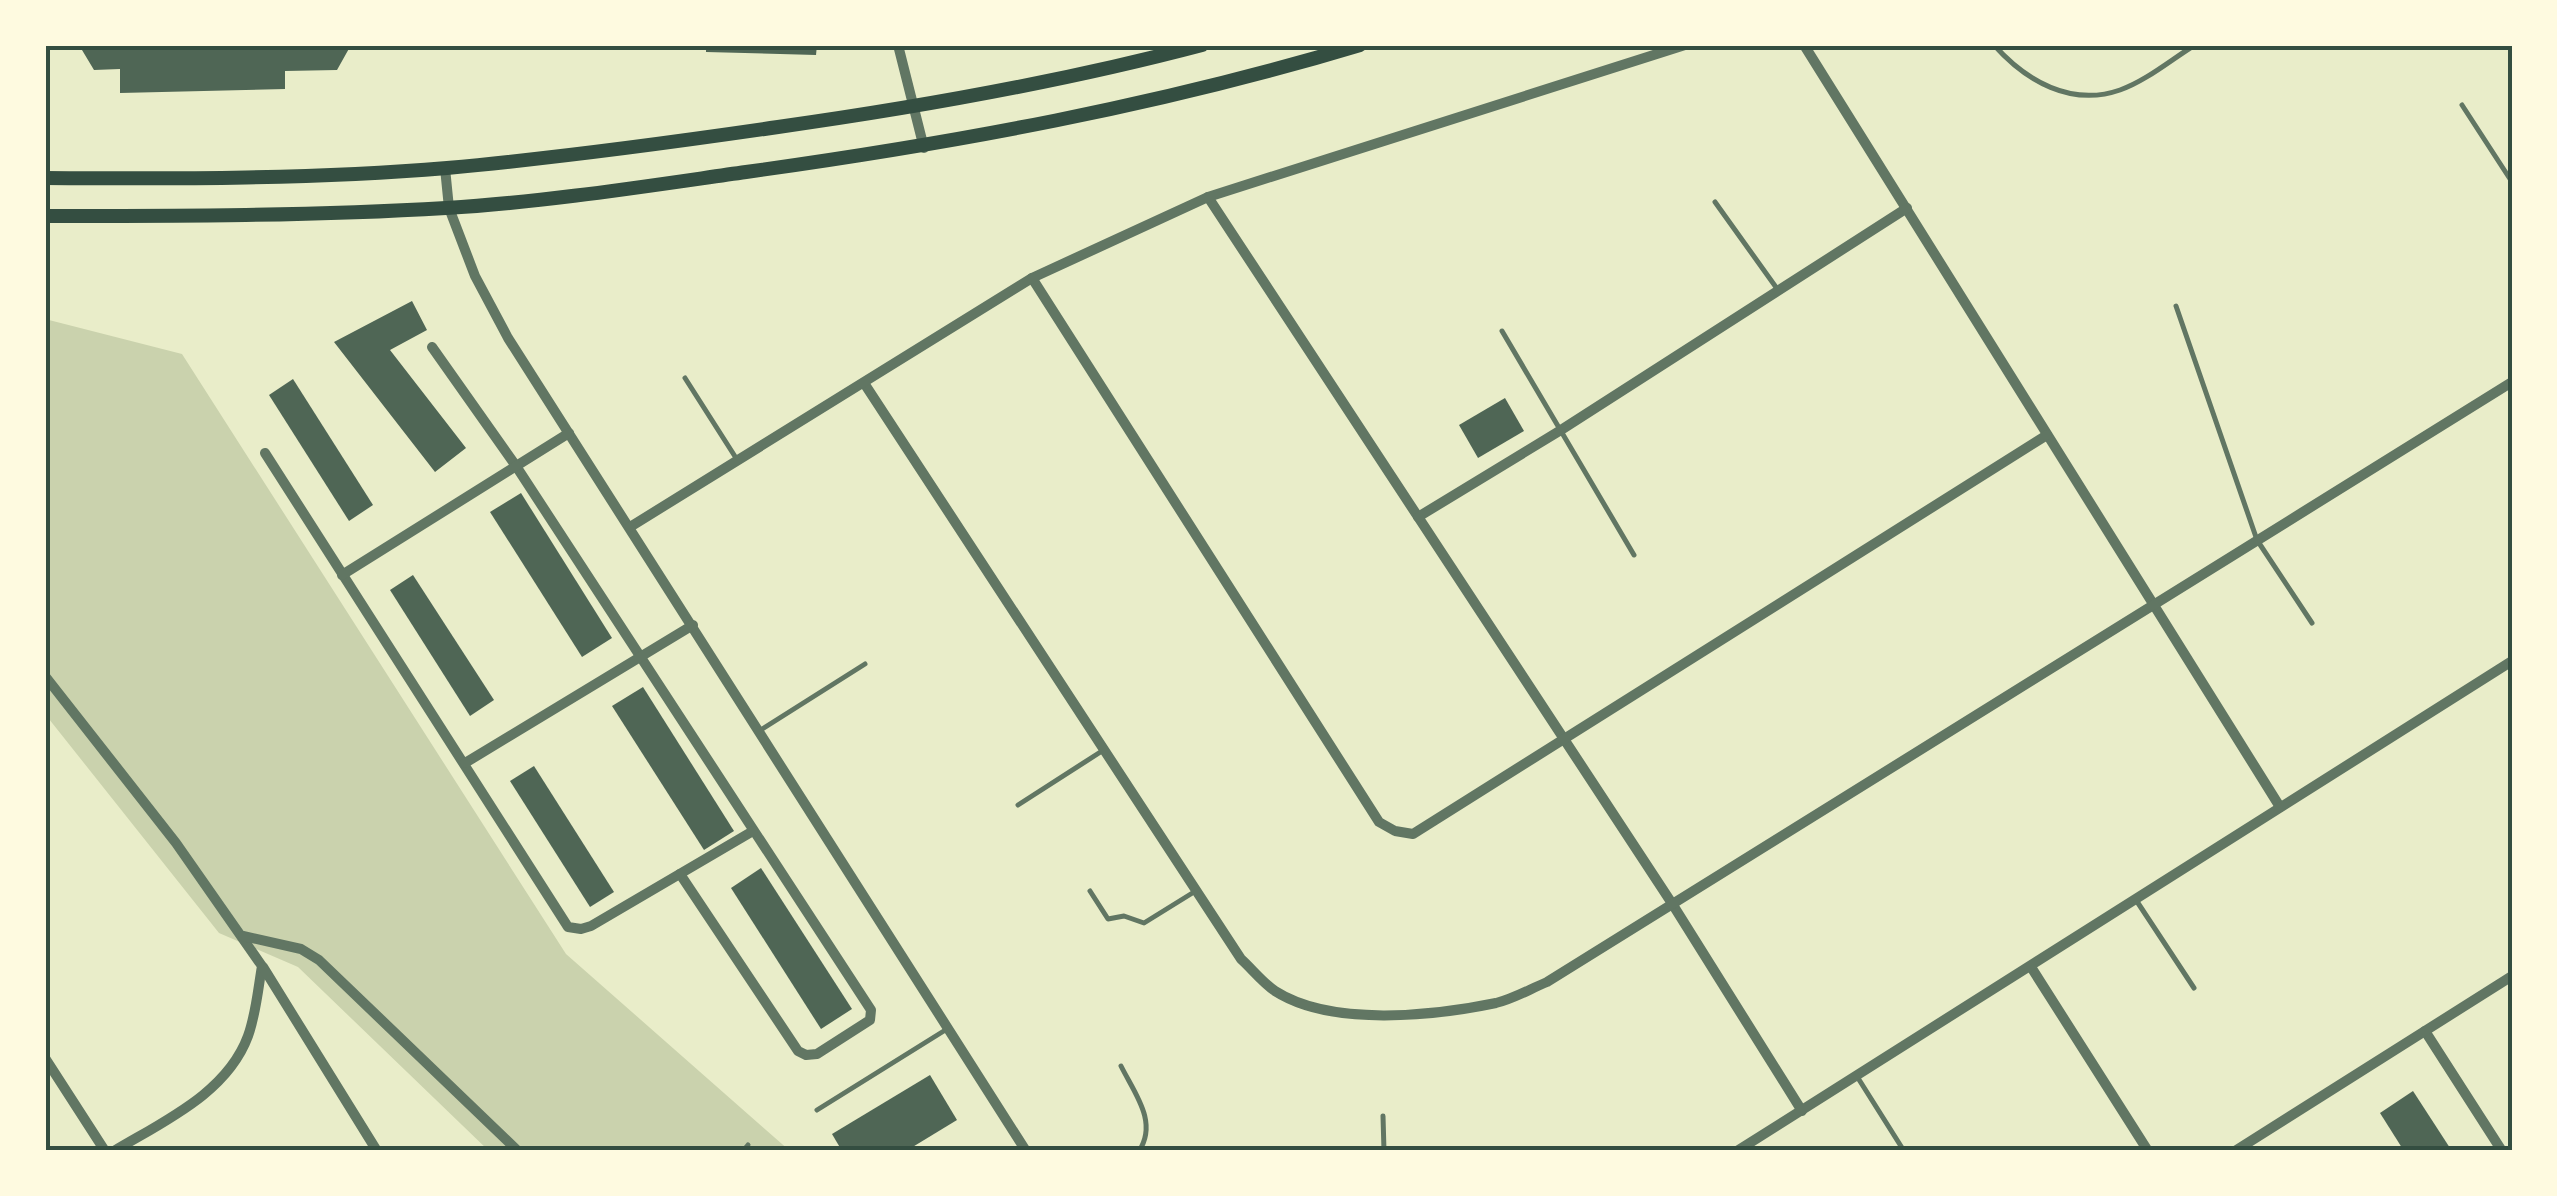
<svg xmlns="http://www.w3.org/2000/svg" width="2557" height="1196" font-family="Barlow,sans-serif">
<style>
.green{fill:#cad2ad}
.building{fill:#4f6655}
.lines{fill:none;stroke-linecap:round;stroke-linejoin:round}
.service{stroke:#617663;stroke-width:5}
.minor{stroke:#617663;stroke-width:10}
.secondary{stroke:#344e41;stroke-width:14}
.neatline{fill:none;stroke:#344e41;stroke-width:4}
</style>
<rect width="100%" height="100%" fill="#e9edc9"/>
<polygon class="green" points="45,319 182,354 566,954 790,1151 489,1151 298,967 219,933 45,714"/>
<g class="building">
<polygon points="79,45 351,45 337,70 285,71 285,89 120,93 120,69 94,70"/>
<polygon points="706,45 817,45 816,55 706,52"/>
<polygon points="412,301 427,330 390,350 466,448 435,472 334,342"/>
<polygon points="293,379 373,505 349,521 269,395"/>
<polygon points="1505,398 1524,431 1478,458 1459,425"/>
<polygon points="521,493 612,638 582,657 490,512"/>
<polygon points="413,575 494,700 470,716 390,590"/>
<polygon points="643,687 734,831 704,850 612,706"/>
<polygon points="534,766 614,892 590,907 510,781"/>
<polygon points="761,868 852,1009 821,1029 731,888"/>
<polygon points="930,1075 957,1120 906,1151 842,1151 832,1134"/>
<polygon points="2413,1091 2450,1148 2445,1151 2404,1151 2380,1113"/>
</g>
<g class="lines">
<g class="service">
<path d="M1994 45C2026 81 2071 107 2120 90 2146 81 2172 59 2195 45"/>
<polyline points="2462,105 2512,182"/>
<polyline points="1715,202 1778,290"/>
<polyline points="2176,306 2257,540 2312,623"/>
<polyline points="1502,331 1634,555"/>
<polyline points="685,378 736,458"/>
<polyline points="759,731 865,664"/>
<polyline points="1018,805 1102,751"/>
<polyline points="1090,891 1108,919 1124,916 1144,923 1194,892"/>
<polyline points="2136,900 2194,988"/>
<path d="M1121 1066C1135 1094 1158 1122 1139 1151"/>
<polyline points="1858,1078 1904,1151"/>
<polyline points="817,1110 947,1029"/>
<polyline points="1383,1116 1384,1151"/>
<polyline points="743,1151 748,1145"/>
</g>
<g class="minor">
<polyline points="898,45 924,148"/>
<polyline points="1804,45 2280,807"/>
<polyline points="445,168 449,208 475,276 508,338 1026,1151"/>
<polyline points="1208,197 1673,905 1802,1111"/>
<polyline points="1032,278 1379,822 1395,831 1413,834 2047,435"/>
<polyline points="432,347 516,466 871,1010 870,1020 817,1054 806,1055 798,1051 680,874"/>
<path d="M864 383 1241 959C1252 969 1263 983 1275 991 1331 1027 1434 1016 1496 1003 1513 999 1530 989 1547 982L2512 382"/>
<polyline points="265,453 568,927 581,929 591,926 753,831"/>
<polyline points="1418,517 1561,430 1907,208"/>
<polyline points="630,527 1032,278 1208,197 1685,45"/>
<polyline points="342,575 569,433"/>
<path d="M45 676 176 843 262 966C258 989 256 1014 248 1036 227 1093 164 1121 114 1151"/>
<polyline points="465,763 693,625"/>
<polyline points="243,936 301,949 319,960 518,1151"/>
<polyline points="263,967 377,1151"/>
<polyline points="2031,967 2148,1151"/>
<polyline points="2425,1031 2502,1151"/>
<polyline points="45,1058 105,1151"/>
<polyline points="1737,1151 2512,661"/>
<polyline points="2235,1151 2512,976"/>
</g>
<g class="secondary">
<path d="M45 178C178 179 314 179 447 168 557 158 668 143 778 127 920 107 1062 82 1202 45"/>
<path d="M45 216C179 216 312 216 446 208 546 202 647 186 746 172 955 143 1158 106 1360 45"/>
</g>
</g>
<rect width="2557" height="1196" fill="none" stroke="#fefae0" stroke-width="95"/>
<rect x="48" y="48" width="2462" height="1100" class="neatline"/>
</svg>
